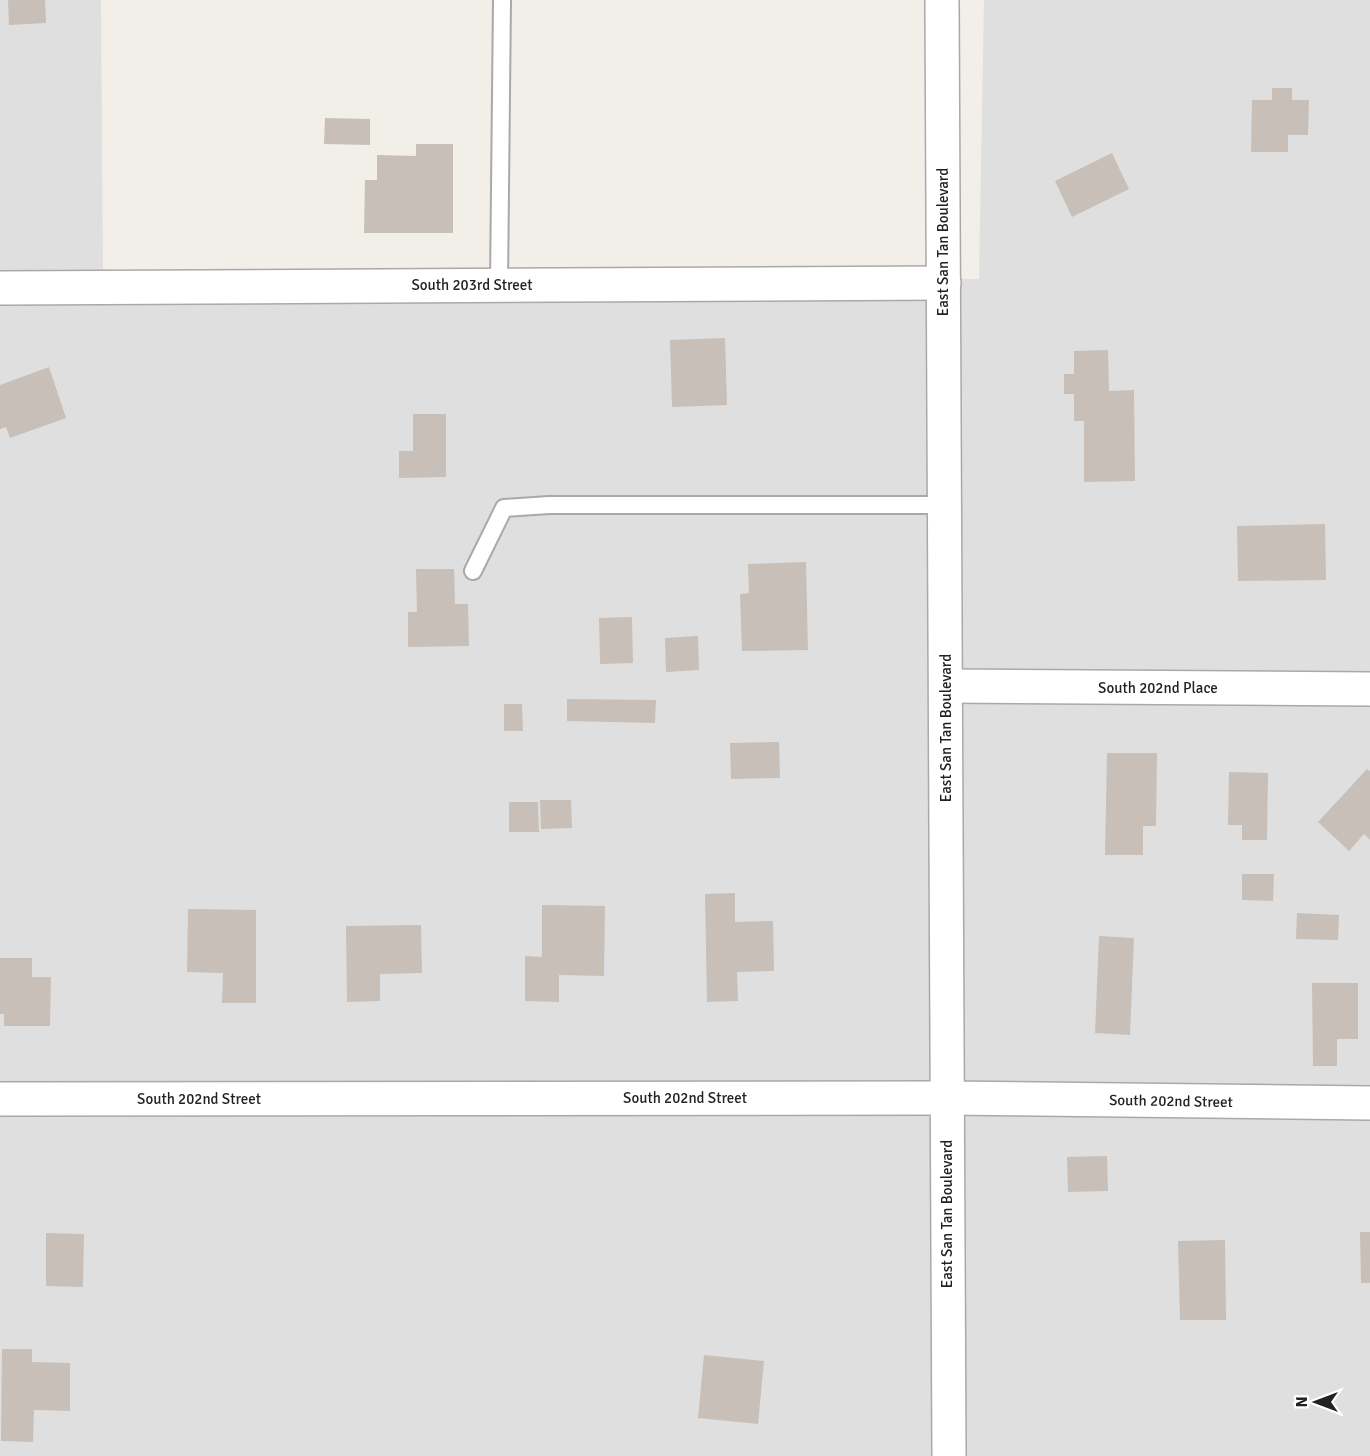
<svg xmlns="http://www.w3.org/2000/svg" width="1370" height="1456" font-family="Signika,sans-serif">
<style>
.residential{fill:#e0dfdf}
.building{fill:#c7bfb8}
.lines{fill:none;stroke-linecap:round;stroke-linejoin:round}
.service-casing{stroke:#a9a9a9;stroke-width:20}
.minor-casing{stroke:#a9a9a9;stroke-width:36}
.tertiary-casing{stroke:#a9a9a9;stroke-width:36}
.service{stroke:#fff;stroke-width:16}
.minor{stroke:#fff;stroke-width:33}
.tertiary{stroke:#fff;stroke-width:33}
.labels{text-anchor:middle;stroke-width:6;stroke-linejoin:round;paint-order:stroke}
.street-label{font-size:15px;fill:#222;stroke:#fff}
</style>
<rect width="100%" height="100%" fill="#f2efe9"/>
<polygon class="residential" points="0,0 101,0 103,277 979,279 984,0 1370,0 1370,1456 0,1456"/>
<g class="building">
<polygon points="8,0 45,0 46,23 9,25"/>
<polygon points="1272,88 1292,88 1292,100 1309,100 1308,135 1288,135 1288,152 1251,152 1252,100 1272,100"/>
<polygon points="325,118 370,119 370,145 324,144"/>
<polygon points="416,144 453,144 453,233 364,233 365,180 377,180 377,155 416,156"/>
<polygon points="1112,153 1129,189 1072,217 1055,181"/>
<polygon points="725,338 727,405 672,407 670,340"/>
<polygon points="1108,350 1109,391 1134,390 1135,481 1084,482 1084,421 1074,421 1074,394 1064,394 1064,374 1074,374 1074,351"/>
<polygon points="49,367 66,418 10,438 6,427 0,429 0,385"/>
<polygon points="413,414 446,414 446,477 399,478 399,451 413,451"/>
<polygon points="1325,524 1326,580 1238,581 1237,526"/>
<polygon points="806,562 808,650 742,651 740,594 749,593 748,564"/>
<polygon points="416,569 454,569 455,604 468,604 469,646 408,647 408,612 417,612"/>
<polygon points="632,617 633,663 600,664 599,618"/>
<polygon points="698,636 699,670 666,672 665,638"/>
<polygon points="567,699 656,700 655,723 567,721"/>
<polygon points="504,704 522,704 523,731 504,731"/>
<polygon points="779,742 780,778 731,779 730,743"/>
<polygon points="1107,753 1157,753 1156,826 1143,826 1143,855 1105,855"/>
<polygon points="1367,769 1370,771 1370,840 1364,834 1349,851 1318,822"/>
<polygon points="1229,772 1268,773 1267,840 1242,840 1242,825 1228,825"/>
<polygon points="540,800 571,800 572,828 541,829"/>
<polygon points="509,802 538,802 539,832 509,832"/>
<polygon points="1242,874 1274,874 1273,901 1242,900"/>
<polygon points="735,893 735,922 773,921 774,971 737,972 738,1001 707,1002 705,894"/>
<polygon points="542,905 605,906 604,976 559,975 559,1002 525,1001 525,956 542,957"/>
<polygon points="188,909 256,910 256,1003 222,1003 223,973 187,972"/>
<polygon points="1297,913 1339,915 1338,940 1296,939"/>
<polygon points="421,925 422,973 380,974 380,1001 347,1002 346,926"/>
<polygon points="1099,936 1134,938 1130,1035 1095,1033"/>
<polygon points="0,958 32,958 32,977 51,977 50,1026 4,1026 4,1014 0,1014"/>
<polygon points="1312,983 1358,983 1358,1039 1337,1039 1337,1066 1313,1066"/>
<polygon points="1107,1156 1108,1191 1068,1192 1067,1157"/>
<polygon points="1360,1232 1370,1232 1370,1283 1361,1283"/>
<polygon points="46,1233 84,1234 83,1287 46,1286"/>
<polygon points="1225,1240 1226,1320 1180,1320 1178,1241"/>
<polygon points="2,1349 32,1349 32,1362 70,1363 70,1411 34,1410 33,1442 1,1441"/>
<polygon points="704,1355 764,1361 758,1424 698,1418"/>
</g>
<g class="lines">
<defs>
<g id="service">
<polyline points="499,285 502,0"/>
<polyline points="473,571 504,508 549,505 945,505"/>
</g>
<g id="minor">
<polyline points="0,288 944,283"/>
<polyline points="946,686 1370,689"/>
<polyline points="0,1099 946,1098 1370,1103"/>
</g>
<polyline id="tertiary" points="942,0 949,1456"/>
</defs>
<use href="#service" class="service-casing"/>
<use href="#minor" class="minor-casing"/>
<use href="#tertiary" class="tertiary-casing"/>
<use href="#service" class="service"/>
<use href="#minor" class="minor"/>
<use href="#tertiary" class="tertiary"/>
</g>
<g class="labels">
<g class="street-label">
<text transform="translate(943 242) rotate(-90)" y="5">East San Tan Boulevard</text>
<text x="472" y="290">South 203rd Street</text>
<text x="1158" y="693">South 202nd Place</text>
<text transform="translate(946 728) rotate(-90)" y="5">East San Tan Boulevard</text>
<text x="685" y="1103">South 202nd Street</text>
<text x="199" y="1104">South 202nd Street</text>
<text transform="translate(1171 1101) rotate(1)" y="5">South 202nd Street</text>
<text transform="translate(947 1214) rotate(-90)" y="5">East San Tan Boulevard</text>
</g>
</g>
<g transform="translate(1316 1402) rotate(270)" stroke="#ffffff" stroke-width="4.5" paint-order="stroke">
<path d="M0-4.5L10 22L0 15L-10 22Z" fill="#222222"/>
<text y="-9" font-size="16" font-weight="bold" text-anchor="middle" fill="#222222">N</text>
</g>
</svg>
